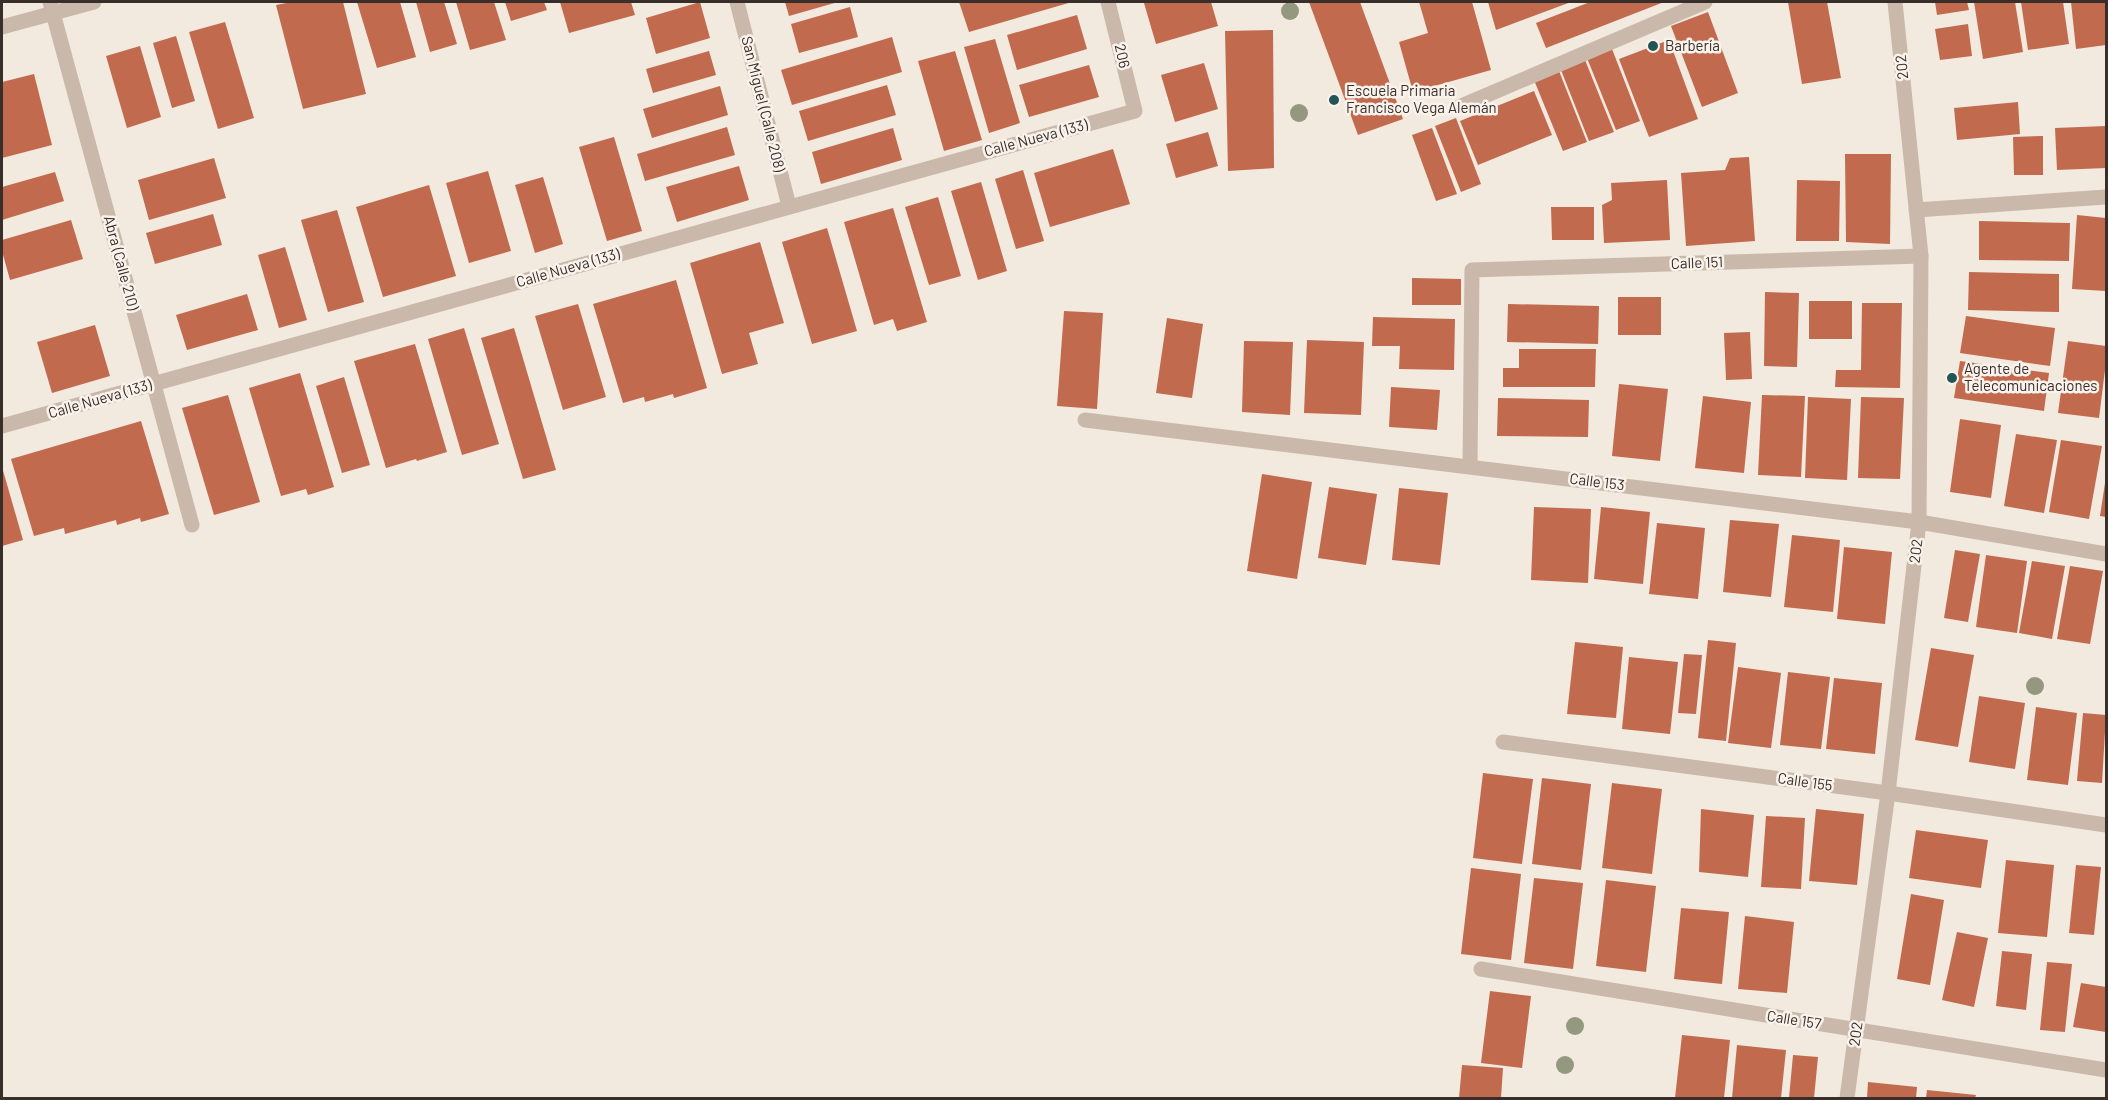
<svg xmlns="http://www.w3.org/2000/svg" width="2108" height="1100" font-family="Barlow,sans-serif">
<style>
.building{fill:#c16a4e}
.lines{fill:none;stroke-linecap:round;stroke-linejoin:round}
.minor{stroke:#cab9ab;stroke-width:15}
.tree{fill:#94987e}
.poi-dot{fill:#215558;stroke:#faf3ec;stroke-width:2}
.labels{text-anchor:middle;stroke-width:5;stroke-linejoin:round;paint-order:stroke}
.poi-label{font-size:15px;fill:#382e2a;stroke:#faf3ec;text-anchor:start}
.street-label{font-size:15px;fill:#382e2a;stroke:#faf3ec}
</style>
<rect width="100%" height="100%" fill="#f2e9df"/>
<g class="building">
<polygon points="292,2 343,2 366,94 303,109 276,5"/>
<polygon points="357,2 400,2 416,57 377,68"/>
<polygon points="416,2 444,2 457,44 430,52"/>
<polygon points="456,2 494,2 506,40 470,50"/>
<polygon points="505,2 544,2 547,10 511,21"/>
<polygon points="560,2 631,2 635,15 569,33"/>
<polygon points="700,2 710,38 656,54 646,18"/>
<polygon points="785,2 838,2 789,16"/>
<polygon points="959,2 1072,2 969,32"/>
<polygon points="1151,2 1211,2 1218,26 1156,44 1144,3"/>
<polygon points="1309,2 1360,2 1403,119 1358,135"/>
<polygon points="1419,2 1472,2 1491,70 1413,92 1399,42 1428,33"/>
<polygon points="1488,2 1571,2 1496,30"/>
<polygon points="1590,2 1664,2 1546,48 1536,23"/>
<polygon points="1788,2 1827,2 1841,78 1802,84"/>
<polygon points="1935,2 1967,2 1969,10 1937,15"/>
<polygon points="1974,2 2015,2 2023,52 1983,59"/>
<polygon points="2021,2 2063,2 2069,44 2028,50"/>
<polygon points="2071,2 2106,2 2106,45 2076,49"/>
<polygon points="850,7 858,37 799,53 791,24"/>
<polygon points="1708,12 1738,93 1702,107 1671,26"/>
<polygon points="1077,15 1087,49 1017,70 1007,35"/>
<polygon points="225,22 254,118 218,129 189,32"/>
<polygon points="1968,24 1972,56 1940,60 1935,29"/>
<polygon points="1273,30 1274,168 1228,171 1225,31"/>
<polygon points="176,36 195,101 172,108 153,43"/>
<polygon points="892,37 902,72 792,105 781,70"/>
<polygon points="995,39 1020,123 989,133 964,47"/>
<polygon points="1669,40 1698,119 1649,137 1619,59"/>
<polygon points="140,46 161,117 127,128 106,56"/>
<polygon points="1612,49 1640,121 1616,130 1587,58"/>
<polygon points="709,51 716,75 653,93 646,69"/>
<polygon points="955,51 982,140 944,151 918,61"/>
<polygon points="1585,60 1614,132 1589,141 1561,70"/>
<polygon points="1204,63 1218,109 1175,122 1161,75"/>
<polygon points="1089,65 1099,97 1029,117 1019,85"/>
<polygon points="1559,71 1587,142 1563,151 1534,80"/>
<polygon points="34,74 52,145 2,158 2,82"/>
<polygon points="887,85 896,115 808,141 799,111"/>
<polygon points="720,86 728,115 652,138 643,109"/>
<polygon points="1534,91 1552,135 1478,165 1460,121"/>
<polygon points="2018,102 2020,134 1957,140 1954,108"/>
<polygon points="1456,118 1481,184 1461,192 1435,126"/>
<polygon points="2106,126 2106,168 2057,170 2055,128"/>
<polygon points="727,127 735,155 645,181 637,154"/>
<polygon points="893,128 902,160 821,184 812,152"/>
<polygon points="1432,128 1457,194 1436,201 1412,135"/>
<polygon points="1208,132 1218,166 1176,178 1166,144"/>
<polygon points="2043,136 2043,175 2014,175 2013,137"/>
<polygon points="614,137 642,231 607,241 579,147"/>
<polygon points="1113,149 1130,204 1050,227 1034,173"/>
<polygon points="1845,154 1891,154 1890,244 1846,242"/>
<polygon points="1749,157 1755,241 1686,246 1681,173 1725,170 1730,158"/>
<polygon points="214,158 226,198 149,220 138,180"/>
<polygon points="739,166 749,200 677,222 666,187"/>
<polygon points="1023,170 1044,241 1016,249 995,179"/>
<polygon points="488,171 511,251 469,263 446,183"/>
<polygon points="55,172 64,201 2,220 2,187"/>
<polygon points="543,177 563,244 535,253 515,185"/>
<polygon points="1667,180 1670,240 1604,243 1602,205 1612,200 1611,183"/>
<polygon points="1797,180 1840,181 1839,241 1796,241"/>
<polygon points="981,182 1007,271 978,280 951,191"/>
<polygon points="429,185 456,276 383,297 356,207"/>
<polygon points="938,197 961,276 929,285 905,207"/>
<polygon points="1551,207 1594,207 1594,240 1552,240"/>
<polygon points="893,208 927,322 897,331 893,319 874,325 844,222"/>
<polygon points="337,210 364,302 328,312 301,220"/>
<polygon points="213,214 222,245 155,264 146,233"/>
<polygon points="2077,215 2106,218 2106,291 2072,289"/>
<polygon points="71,220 83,259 10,280 2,251 2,240"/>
<polygon points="1979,221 2070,223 2069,261 1979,260"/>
<polygon points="827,228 857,331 812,344 782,242"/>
<polygon points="760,242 784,323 749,333 758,364 722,374 690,263"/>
<polygon points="285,247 307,320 279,328 258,255"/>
<polygon points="1969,272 2059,274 2059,312 1968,310"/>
<polygon points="1412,278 1461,279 1461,305 1412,305"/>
<polygon points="676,280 707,388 674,398 673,394 645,402 644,397 623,403 593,304"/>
<polygon points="1765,292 1799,293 1797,367 1764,366"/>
<polygon points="247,294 258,330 187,350 176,315"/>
<rect x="1618" y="297" width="43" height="38"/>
<rect x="1809" y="301" width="43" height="38"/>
<polygon points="1862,303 1902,303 1900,388 1835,387 1836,370 1861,370"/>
<polygon points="578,304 606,397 563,410 535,316"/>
<polygon points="1508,304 1599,306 1598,344 1507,342"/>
<polygon points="1064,311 1103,313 1097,409 1057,406"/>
<polygon points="1966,316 2055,328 2050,366 1960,353"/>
<polygon points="1373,317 1455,319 1454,370 1399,369 1400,346 1372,346"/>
<polygon points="1167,318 1203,324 1192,398 1156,393"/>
<polygon points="95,325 110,376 52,393 37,342"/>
<polygon points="464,328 499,444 462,455 428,339"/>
<polygon points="514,328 556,470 523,479 481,338"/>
<polygon points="1750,332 1752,379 1726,380 1724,333"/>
<polygon points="1307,340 1364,342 1361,415 1304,413"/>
<polygon points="1244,341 1293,342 1290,415 1242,412"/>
<polygon points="2068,341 2106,346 2106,362 2099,418 2058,413"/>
<polygon points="415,344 447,452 417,461 416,459 386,468 354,361"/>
<polygon points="1519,349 1596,349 1595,387 1503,387 1503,368 1519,368"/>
<polygon points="1960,361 2049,373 2044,411 1954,398"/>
<polygon points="300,373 334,487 308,495 306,489 281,496 249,388"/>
<polygon points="344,377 370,465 342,473 316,386"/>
<polygon points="1619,384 1668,389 1660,461 1612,456"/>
<polygon points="1391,387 1440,390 1437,430 1389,427"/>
<polygon points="228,395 260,502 214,515 182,408"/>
<polygon points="1762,395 1805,396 1801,477 1758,475"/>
<polygon points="1703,396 1751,402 1744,473 1695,468"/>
<polygon points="1808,397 1851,399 1847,480 1805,478"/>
<polygon points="1861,397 1904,398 1900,479 1858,478"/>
<polygon points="1498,398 1589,400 1588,437 1497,436"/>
<polygon points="1960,419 2001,425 1991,498 1950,492"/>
<polygon points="141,421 169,514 141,522 140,518 117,525 116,520 65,534 64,528 34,536 11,459"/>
<polygon points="2016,434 2057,440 2044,513 2004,506"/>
<polygon points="2061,440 2102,446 2089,519 2049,512"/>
<polygon points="2,467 23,540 2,546"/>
<polygon points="1262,474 1312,482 1297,579 1247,571"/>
<polygon points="2105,483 2106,483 2106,517 2100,516"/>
<polygon points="1329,487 1377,494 1366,565 1318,558"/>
<polygon points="1399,488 1448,493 1440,565 1392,560"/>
<polygon points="1534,507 1591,509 1588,583 1531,580"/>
<polygon points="1601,507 1650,512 1643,584 1594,579"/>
<polygon points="1730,520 1779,524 1771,597 1723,592"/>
<polygon points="1657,523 1705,528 1698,599 1649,594"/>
<polygon points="1792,535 1840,540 1833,612 1784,607"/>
<polygon points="1844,547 1892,552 1885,624 1837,619"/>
<polygon points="1955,550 1980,554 1968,622 1944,618"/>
<polygon points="1986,555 2027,561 2017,633 1976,627"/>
<polygon points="2032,561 2065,566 2052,639 2019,633"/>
<polygon points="2070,566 2103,571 2090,644 2057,639"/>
<polygon points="1708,640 1736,643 1726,741 1698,738"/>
<polygon points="1575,642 1623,647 1616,718 1567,714"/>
<polygon points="1931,648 1974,655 1958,747 1915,740"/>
<polygon points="1684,654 1702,655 1696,714 1678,713"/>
<polygon points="1629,657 1678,662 1670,734 1622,729"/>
<polygon points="1738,667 1781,673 1771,748 1728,743"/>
<polygon points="1788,672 1830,677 1821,749 1780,745"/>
<polygon points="1834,678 1882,683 1875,754 1826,749"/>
<polygon points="1979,696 2025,703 2015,769 1969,762"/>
<polygon points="2036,707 2077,713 2068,785 2027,780"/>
<polygon points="2083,713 2106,715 2102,783 2077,781"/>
<polygon points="1483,773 1533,779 1522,864 1473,858"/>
<polygon points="1542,778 1591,784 1581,870 1532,864"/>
<polygon points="1612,783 1662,789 1652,874 1602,868"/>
<polygon points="1701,809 1754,815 1748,877 1699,872"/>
<polygon points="1816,809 1864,814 1857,885 1809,881"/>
<polygon points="1766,816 1805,818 1801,889 1761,887"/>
<polygon points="1916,830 1988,840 1981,888 1909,878"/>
<polygon points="2006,860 2054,865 2047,937 1998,933"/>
<polygon points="2076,865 2101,867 2094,935 2069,933"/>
<polygon points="1471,868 1521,874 1511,960 1461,954"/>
<polygon points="1534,878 1583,883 1573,969 1524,963"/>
<polygon points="1606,880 1656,886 1646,972 1596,966"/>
<polygon points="1911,894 1944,900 1930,985 1897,979"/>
<polygon points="1681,908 1729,912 1722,984 1674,979"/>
<polygon points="1745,916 1794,922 1787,993 1738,989"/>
<polygon points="1957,932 1988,938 1974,1007 1942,1000"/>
<polygon points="2002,951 2032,954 2026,1010 1996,1006"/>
<polygon points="2047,962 2072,964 2065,1032 2040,1030"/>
<polygon points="2081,983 2106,987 2106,1032 2073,1027"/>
<polygon points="1490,991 1531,996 1522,1068 1481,1063"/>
<polygon points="1682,1035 1730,1040 1724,1098 1675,1098"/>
<polygon points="1737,1045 1786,1050 1781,1098 1732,1098"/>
<polygon points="1793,1055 1818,1057 1814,1098 1789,1098"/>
<polygon points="1462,1065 1503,1068 1501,1098 1459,1098"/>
<polygon points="1868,1082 1917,1087 1916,1098 1867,1098"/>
<polygon points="1927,1090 1976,1095 1975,1098 1926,1098"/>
</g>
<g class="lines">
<g class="minor">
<polyline points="50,2 192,525"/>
<polyline points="737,2 789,206"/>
<polyline points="2,27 94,2"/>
<polyline points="1459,107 1705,2"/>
<polyline points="1916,210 2106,197"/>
<polyline points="1085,420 1919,522 2106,554"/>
<polyline points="2,426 1135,111 1108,2"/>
<polyline points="1470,466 1472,270 1921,256"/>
<polyline points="1503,742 1888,793 2106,825"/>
<polyline points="1481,969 2106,1070"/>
<polyline points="1847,1098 1888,793 1919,522 1921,256 1895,2"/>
</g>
</g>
<g class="tree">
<circle cx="1290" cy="11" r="9"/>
<circle cx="1299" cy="113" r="9"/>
<circle cx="2035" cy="686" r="9"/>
<circle cx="1575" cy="1026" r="9"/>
<circle cx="1565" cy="1065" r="9"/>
</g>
<g class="poi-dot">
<circle cx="1653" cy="46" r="6"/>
<circle cx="1334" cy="100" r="6"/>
<circle cx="1952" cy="378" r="6"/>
</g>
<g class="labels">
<g class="poi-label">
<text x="1665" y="51">Barbería</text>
<text x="1346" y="96">Escuela Primaria<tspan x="1346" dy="17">Francisco Vega Alemán</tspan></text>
<text x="1964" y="374">Agente de<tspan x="1964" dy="17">Telecomunicaciones</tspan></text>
</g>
<g class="street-label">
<text transform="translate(1122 56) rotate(77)" y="5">206</text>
<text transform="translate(1902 67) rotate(-96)" y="5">202</text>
<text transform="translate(763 104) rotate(76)" y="5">San Miguel (Calle 208)</text>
<text transform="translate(1036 138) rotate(-15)" y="5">Calle Nueva (133)</text>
<text transform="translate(121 263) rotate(75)" y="5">Abra (Calle 210)</text>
<text transform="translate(1697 263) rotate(-2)" y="5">Calle 151</text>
<text transform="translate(568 268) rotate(-16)" y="5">Calle Nueva (133)</text>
<text transform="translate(100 399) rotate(-16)" y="5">Calle Nueva (133)</text>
<text transform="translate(1597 482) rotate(7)" y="5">Calle 153</text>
<text transform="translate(1916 551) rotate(-83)" y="5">202</text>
<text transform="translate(1805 782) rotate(8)" y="5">Calle 155</text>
<text transform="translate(1794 1020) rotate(9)" y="5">Calle 157</text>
<text transform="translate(1856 1034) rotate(-82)" y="5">202</text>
</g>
</g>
<rect width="2108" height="1100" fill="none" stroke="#382e2a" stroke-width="6"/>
</svg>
